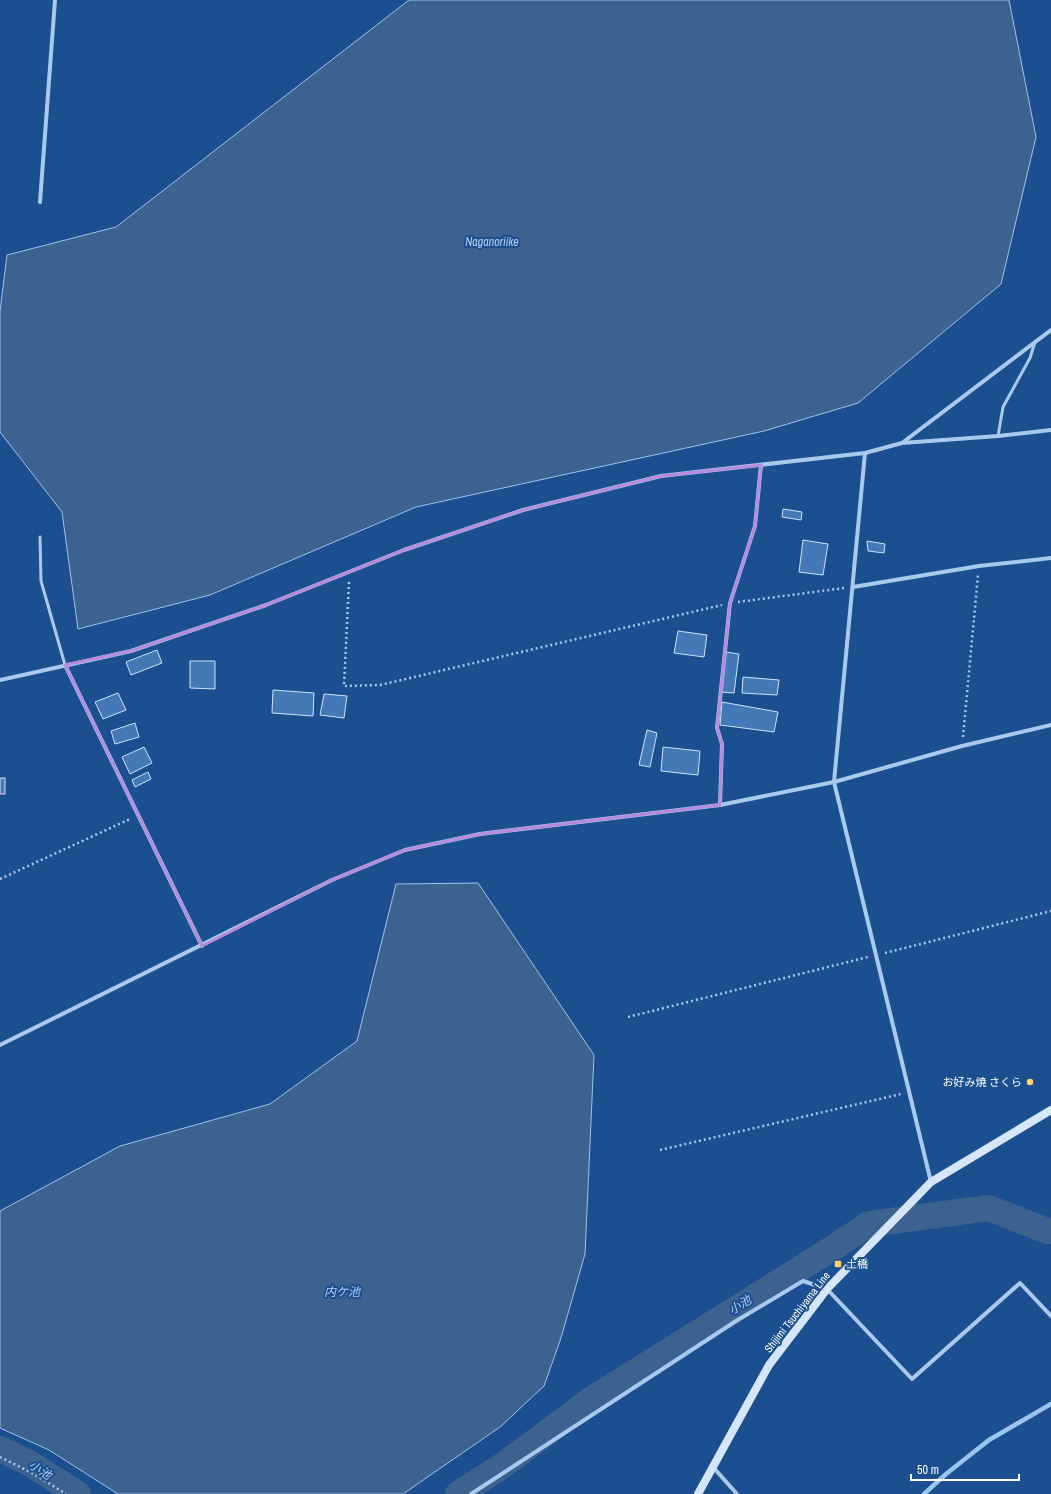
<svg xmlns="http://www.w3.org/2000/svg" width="1051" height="1494" font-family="'Archivo Narrow','Noto Sans JP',sans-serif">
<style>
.water{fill:#3c6290;stroke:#9cc4f0}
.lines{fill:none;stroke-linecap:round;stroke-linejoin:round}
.stream{stroke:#9cc4f0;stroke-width:4.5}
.river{stroke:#3c6290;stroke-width:26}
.building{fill:#4478b7;stroke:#cfe3fa}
.path{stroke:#a9c9ee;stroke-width:2.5;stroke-dasharray:2 3;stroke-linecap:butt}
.lane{stroke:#a9c9ee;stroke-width:3}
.street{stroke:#a9c9ee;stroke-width:4}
.secondary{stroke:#d6e6fa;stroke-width:8}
.marked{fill:none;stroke:#b68bdc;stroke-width:3;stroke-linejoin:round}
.poi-dot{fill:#ffd166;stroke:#1b4f8f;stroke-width:1.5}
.labels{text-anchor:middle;stroke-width:4;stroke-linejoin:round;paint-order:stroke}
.poi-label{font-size:11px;fill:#fff;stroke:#1b4f8f;text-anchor:end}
.street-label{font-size:11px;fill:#fff;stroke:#1b4f8f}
.water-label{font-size:12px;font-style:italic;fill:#b5d3f5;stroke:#1b4f8f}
</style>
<rect width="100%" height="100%" fill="#1b4f8f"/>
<g class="water">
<polygon points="409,0 1009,0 1036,137 1001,284 858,403 764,431 416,507 210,595 78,629 62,512 0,432 0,311 7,255 116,227"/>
<polygon points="478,883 594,1055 585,1254 561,1338 544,1386 500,1427 403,1494 118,1494 49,1450 0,1428 0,1211 120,1146 270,1104 357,1041 396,884"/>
</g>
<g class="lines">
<polyline class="stream" points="924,1494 946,1474 989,1440 1051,1404"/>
<g class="river">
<polyline points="0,1449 29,1463 78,1494"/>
<polyline points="458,1494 502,1466 592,1399 833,1248 869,1224 989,1208 1047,1231 1051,1231"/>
</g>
</g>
<g class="building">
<polygon points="783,509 802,512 801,520 782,517"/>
<polygon points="803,540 828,544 823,575 799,572"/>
<polygon points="867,541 885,544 884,553 868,551"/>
<polygon points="678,631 707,635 704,657 674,653"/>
<polygon points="157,650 162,663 131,675 126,662"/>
<polygon points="726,652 739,654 734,693 721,692"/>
<polygon points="190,661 215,661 215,689 190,688"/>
<polygon points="743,677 779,680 777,695 742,693"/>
<polygon points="273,690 314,693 313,716 272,713"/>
<polygon points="118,693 126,710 103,719 95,702"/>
<polygon points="324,694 347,696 344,718 320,715"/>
<polygon points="722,702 778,712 774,732 720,725"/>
<polygon points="135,723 139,737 115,744 111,731"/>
<polygon points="647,730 657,733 650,767 639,765"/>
<polygon points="144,747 152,763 130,774 122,757"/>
<polygon points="663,747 700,751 698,775 661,771"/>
<polygon points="148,772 151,779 135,787 132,780"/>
<rect x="0" y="778" width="5" height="16"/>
</g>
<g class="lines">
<g class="path">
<polyline points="349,582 344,686 380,685 722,605"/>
<polyline points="738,602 844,588"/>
<polyline points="963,737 978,575"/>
<polyline points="0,879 130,819"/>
<polyline points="885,953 1051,911"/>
<polyline points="628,1017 868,957"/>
<polyline points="660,1150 901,1094"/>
<polyline points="0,1457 34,1474 66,1494"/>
</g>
<g class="lane">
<polyline points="998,436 1003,407 1030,358 1035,342"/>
<polyline points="40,537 41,581 65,665"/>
</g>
<g class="street">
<polyline points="40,202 55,0"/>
<polyline points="902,443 1051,330"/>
<polyline points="865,453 834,782 931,1182"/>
<polyline points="853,587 979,566 1051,558"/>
<polyline points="65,665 202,946"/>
<polyline points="0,680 131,651 266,605 404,550 523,510 661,476 865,453 902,443 998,436 1051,430"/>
<polyline points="720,805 722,744 717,728 730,603 755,526 761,465"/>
<polyline points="0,1045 332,880 405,850 480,834 720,805 834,782 962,746 1051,725"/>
<polyline points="713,1467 737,1494"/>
<polyline points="471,1494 736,1321 803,1281 827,1289 912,1379 1020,1283 1051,1316"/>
</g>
<polyline class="secondary" points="698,1494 769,1365 827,1289 931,1182 1051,1110"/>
</g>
<path class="marked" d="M761 465 755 526 730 603 717 728 722 744 720 805 480 834 405 850 332 880 202 946 65 665 131 651 266 605 404 550 523 510 661 476Z"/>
<g class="poi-dot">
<circle cx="1030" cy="1082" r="4"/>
<rect x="834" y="1260" width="8" height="8" rx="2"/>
</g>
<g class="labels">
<g class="poi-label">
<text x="1022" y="1086">お好み焼 さくら</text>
<text x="846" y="1268" text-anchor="start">土橋</text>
</g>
<g class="street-label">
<text transform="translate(797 1312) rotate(-52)" y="4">Shijimi Tsuchiyama Line</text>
</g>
<g class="water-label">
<text x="492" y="246">Naganoriike</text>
<text x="342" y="1296">内ケ池</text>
<text transform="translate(740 1305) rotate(-32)" y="4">小池</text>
<text transform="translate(40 1470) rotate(32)" y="4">小池</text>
</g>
</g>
<path d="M911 1474v6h108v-6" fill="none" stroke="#ffffff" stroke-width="2"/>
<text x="917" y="1474" font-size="12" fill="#ffffff" stroke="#1b4f8f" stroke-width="3" paint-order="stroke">50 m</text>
</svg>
